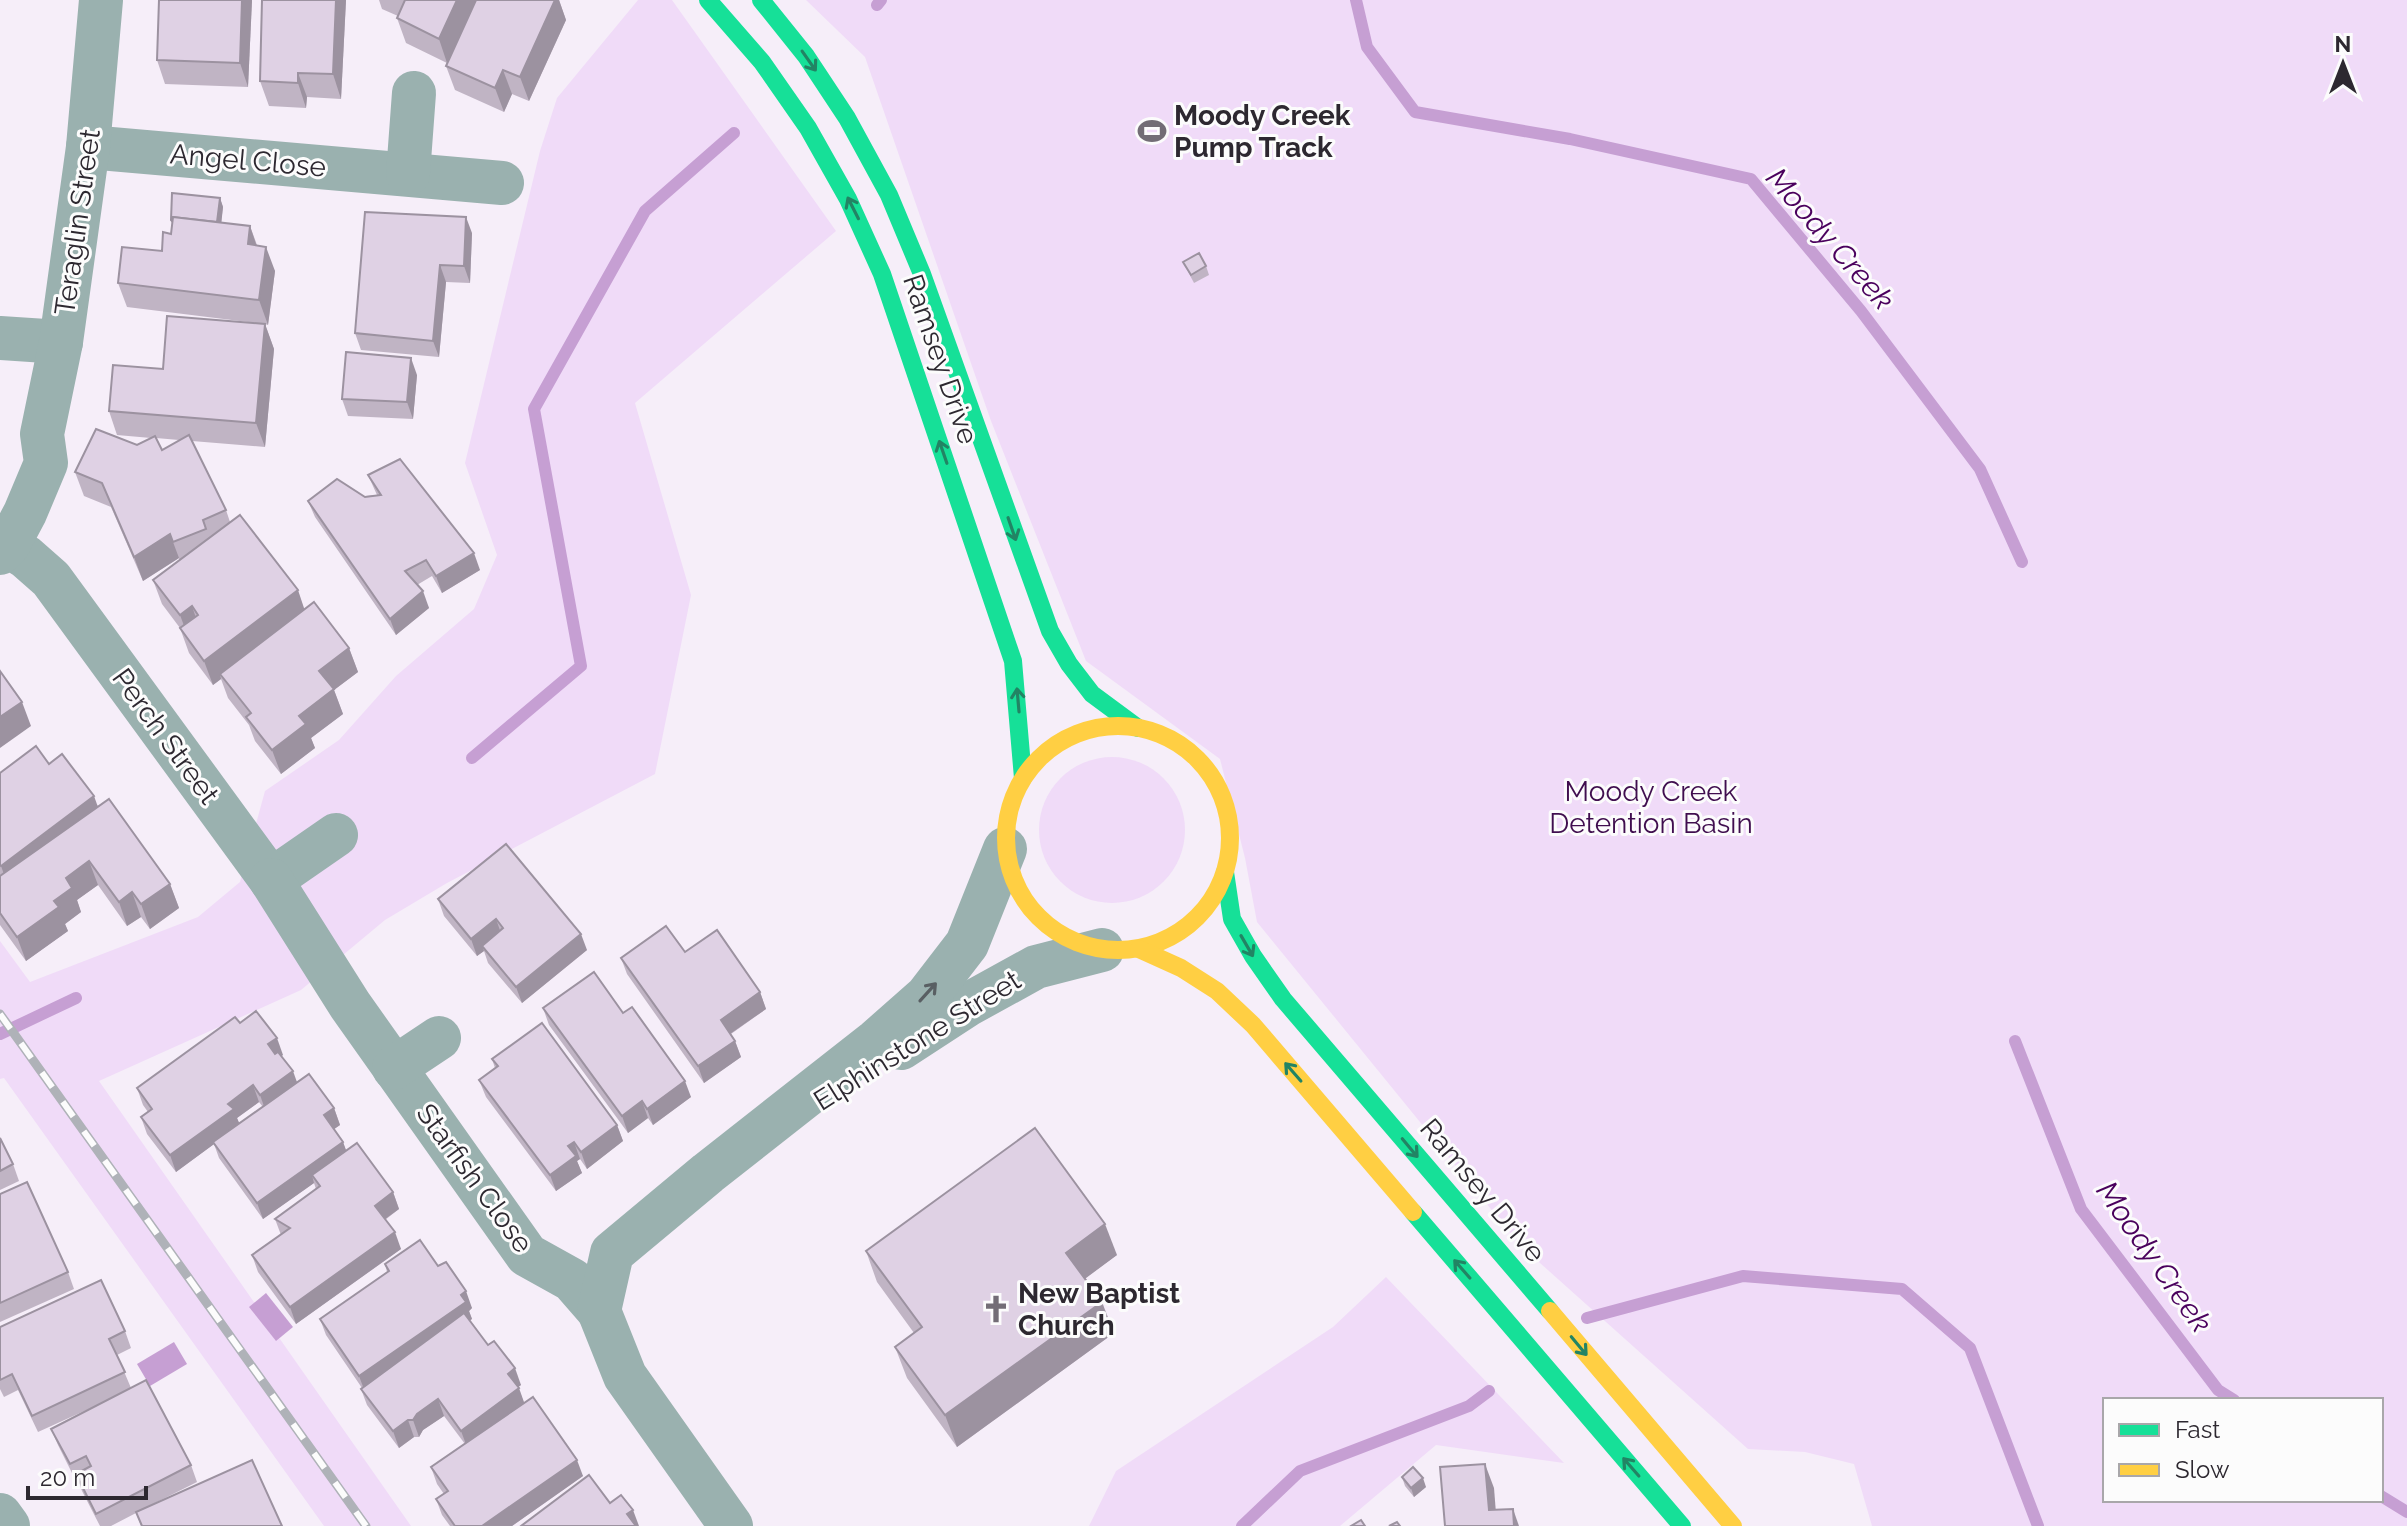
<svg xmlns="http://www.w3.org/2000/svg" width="2407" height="1526" font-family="Raleway,sans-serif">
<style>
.green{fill:#f0dbf8;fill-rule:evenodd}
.water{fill:#c69fd3}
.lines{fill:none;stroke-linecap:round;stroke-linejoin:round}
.stream{stroke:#c69fd3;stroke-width:12}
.street{stroke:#9ab1af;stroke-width:44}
.fast{stroke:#16e098;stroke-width:18}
.slow{stroke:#ffcf43;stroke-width:18}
.rail-casing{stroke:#afb2b8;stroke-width:9}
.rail{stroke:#fcfcfc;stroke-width:6;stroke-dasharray:18;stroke-linecap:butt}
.wall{fill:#c0b4c4;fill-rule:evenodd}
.shaded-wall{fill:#9c92a0}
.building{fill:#dfd1e4;stroke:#9c92a0;stroke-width:2}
.oneway{stroke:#228464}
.oneway2{stroke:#595f63}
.labels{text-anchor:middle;stroke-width:6;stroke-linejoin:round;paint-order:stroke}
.poi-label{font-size:28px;font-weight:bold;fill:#2d2830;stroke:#fcfcfc;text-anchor:start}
.street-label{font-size:28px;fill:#2d2830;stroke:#fcfcfc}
.park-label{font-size:28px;fill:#400e4f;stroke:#fcfcfc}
.water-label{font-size:30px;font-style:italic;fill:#4a015d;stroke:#fcfcfc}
</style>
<rect width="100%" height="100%" fill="#f6eef9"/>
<g class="green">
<polygon points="638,0 672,0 836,231 635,403 691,595 655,774 447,883 385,920 301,990 99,1081 411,1526 324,1526 4,1078 0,1079 0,941 30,982 198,917 240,882 265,791 339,740 396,676 474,609 497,555 465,463 540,151 557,98"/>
<path d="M806 0H2407V1526H1872L1854 1464 1805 1452 1748 1449 1521 1246 1257 922 1245 858 1220 759 1086 661 991 421 865 57ZM2105 1400H2381V1500H2105Z"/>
<circle cx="1112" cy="830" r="73"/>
<polygon points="1386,1277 1564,1463 1436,1445 1340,1526 1089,1526 1116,1471 1333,1327"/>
</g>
<g class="water">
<polygon points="266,1293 293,1327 276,1341 249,1307"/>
<polygon points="174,1342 187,1364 150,1386 137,1364"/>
</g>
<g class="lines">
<g class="stream">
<polyline points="1356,0 1367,47 1415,112 1570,139 1751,179 1861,311 1980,469 2022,562"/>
<polyline points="877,5 881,0"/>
<polyline points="472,758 581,666 534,409 645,211 734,133"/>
<polyline points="0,1034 76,998"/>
<polyline points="2015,1041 2081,1209 2218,1390 2234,1400"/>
<polyline points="1587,1318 1743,1276 1902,1289 1970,1348 2038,1526"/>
<polyline points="2381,1496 2407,1512"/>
<polyline points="1242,1526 1300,1471 1469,1406 1489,1391"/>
</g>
<g class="street">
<polyline points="88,147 502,183"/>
<polyline points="408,174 414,93"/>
<polyline points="0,338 61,342"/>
<polyline points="0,541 26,557 51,579 271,880 336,835"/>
<polyline points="0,553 8,545 25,513 46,463 42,434 61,342 88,147 101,0"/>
<polyline points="271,880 350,1005 527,1255 572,1280 599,1311"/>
<polyline points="901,1048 967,1005 1036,967 1102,950"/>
<polyline points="394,1068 439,1038"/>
<polyline points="0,1515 8,1526"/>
<polyline points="731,1526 625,1376 599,1311 612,1253 708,1173 876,1041 927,996 967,944 1005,849"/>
</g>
<g class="fast">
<polyline points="708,0 762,62 808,128 848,199 882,274 1013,661 1023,778"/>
<polyline points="761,0 806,56 847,118 889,195 922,274 1050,631 1069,664 1092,694 1138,728"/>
<polyline points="1225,872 1232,919 1253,956 1283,999 1550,1311"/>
<polyline points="1413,1212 1682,1526"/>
</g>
<g class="slow">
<circle cx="1118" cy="838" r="112"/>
<polyline points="1139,949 1181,968 1217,991 1253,1025 1413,1212"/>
<polyline points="1550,1311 1733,1526"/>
</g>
<defs>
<polyline id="rail" points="0,1014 366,1526"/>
</defs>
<use href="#rail" class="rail-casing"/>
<use href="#rail" class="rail"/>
</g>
<g class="wall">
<polygon points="252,0 248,87 165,84 157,60"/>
<polygon points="346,0 341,99 307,97 306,108 269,106 260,81"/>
<polygon points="379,0 559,0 566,20 529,101 512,94 504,112 455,90 446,66 447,63 406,43 397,18 398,16 382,9"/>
<path d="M220 198 223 207 221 223 250 226 257 245 275 271 268 325 265 324 274 349 265 447 192 441 226 510 230 522 304 609 349 648 358 672 334 690 343 714 311 738 315 748 281 774 255 741 249 725 228 698 221 679 213 685 189 653 180 628 162 604 153 580 179 560V558L143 581 111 507 84 496 75 472 151 438 117 435 109 411 163 369 264 324 127 307 118 283 162 251 171 234 172 223 171 220ZM156 438 179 440 162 450Z"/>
<polygon points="472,233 470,283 446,282 439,357 361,350 355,333"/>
<polygon points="1183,262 1206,266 1209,275 1194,283"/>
<polygon points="417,375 413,419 348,416 342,399"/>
<polygon points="368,475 480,570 442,593 432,576 417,585 429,608 396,635 315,517 308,501 377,495"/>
<polygon points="49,764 98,806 170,884 179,908 150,929 141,917 127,926 98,885 77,900 81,912 65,924 68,931 26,961 0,925 0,773"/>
<polygon points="438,899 587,950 522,1003 488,963 484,951 477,956 444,916"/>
<polygon points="685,952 760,992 766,1009 731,1034 735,1041 741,1057 704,1083 627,974 621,958"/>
<polygon points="543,1008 623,1013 691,1097 653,1125 648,1118 628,1133 549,1025"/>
<path d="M240 1023 283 1055 281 1056 297 1082 334 1108 340 1125 334 1129 343 1142 346 1151 393 1192 399 1209 385 1220 401 1249 296 1324 258 1272 252 1255 281 1235 275 1219 316 1189 314 1183 263 1219 219 1158 214 1144 176 1172 147 1134 141 1117 148 1112 143 1105 137 1088ZM259 1102 263 1107 239 1123 237 1118Z"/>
<polygon points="492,1059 617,1125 623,1141 587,1169 580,1159 577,1161 582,1173 556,1191 486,1097 479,1080 495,1068"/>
<polygon points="0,1138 13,1164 19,1181 0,1190"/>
<polygon points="0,1194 68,1272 74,1289 0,1322"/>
<polygon points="866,1251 1117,1255 1085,1278 1114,1333 957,1447 907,1378 895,1347 914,1333 877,1282"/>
<polygon points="385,1264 438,1266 472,1308 469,1311 472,1319 470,1320 488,1345 521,1385 518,1387 524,1403 583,1476 512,1526 450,1526 442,1515 436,1499 444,1494 437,1484 431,1467 465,1444 444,1416 423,1430 419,1437 414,1437 399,1448 367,1405 361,1389 362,1388 326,1335 320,1319 387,1272"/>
<polygon points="0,1327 125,1331 131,1348 117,1355 131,1388 191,1465 197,1482 147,1507 142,1526 141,1526 136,1513 111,1526 100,1526 82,1491 78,1480 76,1481 58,1445 51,1429 104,1402 38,1432 18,1390 4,1397 0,1389"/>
<polygon points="1402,1477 1426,1487 1414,1497 1405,1486"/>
</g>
<g class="shaded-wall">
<polygon points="242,0 252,0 248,87 240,63"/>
<polygon points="336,0 346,0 341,99 333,74"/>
<polygon points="457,0 477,0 447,63 439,39"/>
<polygon points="555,0 559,0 566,20 529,101 520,77"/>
<polygon points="503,70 512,94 504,112 495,88"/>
<polygon points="298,73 307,97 306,108 298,83"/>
<polygon points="220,198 223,207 220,235 217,226"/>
<polygon points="466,217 472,233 470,283 464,266"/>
<polygon points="250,226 258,250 248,244"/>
<polygon points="266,247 275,271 268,325 259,300"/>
<polygon points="440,265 446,282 439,357 433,341"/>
<polygon points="265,324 274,349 265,447 256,423"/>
<polygon points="411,358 417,375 413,419 407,402"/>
<polygon points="170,534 179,558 143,581 134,557"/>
<polygon points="474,553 480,570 442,593 436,576"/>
<polygon points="298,590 306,614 220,674 221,679 213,685 204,661"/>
<polygon points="423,591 429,608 396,635 390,619"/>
<polygon points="192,606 200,630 189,639 180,615"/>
<polygon points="349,648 358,672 334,690 343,714 311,738 315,748 281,774 272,750 299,716 319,671"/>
<polygon points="22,702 31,726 0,748 0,717"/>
<polygon points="94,796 103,821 10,891 1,866"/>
<polygon points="89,861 98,885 77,900 81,912 65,924 68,931 26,961 17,937 66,878"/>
<polygon points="170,884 179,908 150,929 141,904"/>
<polygon points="132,892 141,917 127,926 119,902"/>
<polygon points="496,919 502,936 482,946 484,951 477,956 471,939"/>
<polygon points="581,934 587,950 522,1003 516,987"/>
<polygon points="760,992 766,1009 727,1036 721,1020"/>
<polygon points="277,1038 283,1055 274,1061 268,1044"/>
<polygon points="735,1041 741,1057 704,1083 698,1066"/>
<polygon points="293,1071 299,1088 266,1112 260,1095"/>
<polygon points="685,1081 691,1097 653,1125 647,1109"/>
<polygon points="253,1085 259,1102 237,1118 240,1125 176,1172 170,1155 228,1104"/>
<polygon points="642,1101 648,1118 628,1133 622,1116"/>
<polygon points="334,1108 340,1125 330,1132 324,1115"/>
<polygon points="617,1125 623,1141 587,1169 581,1152"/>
<polygon points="343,1142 349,1158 312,1175 314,1183 263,1219 257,1203"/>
<polygon points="574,1142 580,1159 577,1161 582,1173 556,1191 550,1175 568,1146"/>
<polygon points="393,1192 399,1209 381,1222 375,1206"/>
<polygon points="1105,1224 1117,1255 1078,1284 1066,1253"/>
<polygon points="395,1232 401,1249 296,1324 290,1307"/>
<polygon points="466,1291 472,1308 469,1311 472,1319 365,1392 359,1376"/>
<polygon points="1102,1302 1114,1333 957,1447 945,1415"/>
<polygon points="515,1368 521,1385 514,1390 508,1374"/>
<polygon points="519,1388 525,1405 467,1447 461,1431"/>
<polygon points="438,1399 444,1416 423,1430 419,1437 413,1420 417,1414"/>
<polygon points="408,1420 414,1437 399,1448 393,1431"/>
<polygon points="577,1460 583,1476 512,1526 482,1526"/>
<polygon points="1485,1464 1494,1488 1497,1526 1489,1510"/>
<polygon points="1423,1478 1426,1487 1414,1497 1411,1488"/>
<polygon points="1513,1509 1519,1526 1514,1526"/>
<polygon points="633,1510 639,1526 632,1526 627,1514"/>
</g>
<g class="building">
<polygon points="159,0 242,0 240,63 157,60"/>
<polygon points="262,0 336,0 333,74 298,73 298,83 260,81"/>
<polygon points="405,0 457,0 439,39 397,18"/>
<polygon points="476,0 555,0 520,77 503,70 495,88 446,66"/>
<polygon points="172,193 220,198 217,222 173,217 172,221 171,220"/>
<polygon points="365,212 466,217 464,266 440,265 433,341 355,333"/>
<polygon points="173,217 250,226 248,244 266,247 259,300 118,283 122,247 162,251 163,232 171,234"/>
<polygon points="1199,253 1206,266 1191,275 1183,262"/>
<polygon points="167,316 265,324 256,423 109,411 113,365 163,369"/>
<polygon points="346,352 411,358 407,402 342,399"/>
<polygon points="96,429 137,445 155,436 162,450 189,435 226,510 203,520 206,529 173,542 170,534 134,557 102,483 75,472"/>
<polygon points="400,459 474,553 436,576 426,560 405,571 423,591 390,619 308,501 337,479 365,497 381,495 368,475"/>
<polygon points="240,515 298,590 204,661 180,628 198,615 192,606 180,615 153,580"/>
<polygon points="314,602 349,648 319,671 334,689 299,716 306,724 272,750 246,717 251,713 220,674"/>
<polygon points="0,671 22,702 0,717"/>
<polygon points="36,746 49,764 62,754 94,796 1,866 0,865 0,773"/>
<polygon points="109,799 170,884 141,904 132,892 119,902 89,861 66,878 72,888 54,901 59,907 17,937 0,913 0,876"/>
<polygon points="506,844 581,934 516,987 482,946 503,928 496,919 471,939 438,899"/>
<polygon points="666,926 685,952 717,930 760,992 721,1020 735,1041 698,1066 621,958"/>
<polygon points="594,972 623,1013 632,1007 685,1081 647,1109 642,1101 622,1116 543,1008"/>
<polygon points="256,1011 277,1038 268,1044 275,1054 278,1052 293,1071 260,1095 253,1085 228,1104 234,1109 170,1155 141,1117 152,1109 137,1088 235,1017 240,1023"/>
<polygon points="542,1023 617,1125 581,1152 574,1142 568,1146 576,1156 550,1175 479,1080 498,1066 492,1059"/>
<polygon points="309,1074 334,1108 324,1115 343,1142 257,1203 213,1142"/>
<polygon points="1035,1128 1105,1224 1066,1253 1102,1302 945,1415 895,1347 922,1327 866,1251"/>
<polygon points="0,1138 13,1164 0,1171"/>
<polygon points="357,1143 393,1192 375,1206 395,1232 290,1307 252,1255 290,1228 275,1219 320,1186 312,1175"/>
<polygon points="27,1182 68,1272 0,1303 0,1194"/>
<polygon points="420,1240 438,1266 446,1262 466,1291 461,1295 466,1302 359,1376 320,1319 389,1271 385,1264"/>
<polygon points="101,1280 125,1331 109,1339 125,1372 32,1416 12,1374 0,1380 0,1327"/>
<polygon points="464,1313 488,1345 494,1341 515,1368 508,1374 519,1388 461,1431 438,1399 417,1414 413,1420 408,1420 393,1431 361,1389"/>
<polygon points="146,1380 191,1465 96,1514 76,1474 91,1466 86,1456 70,1464 51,1429"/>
<polygon points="533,1397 577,1460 482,1526 455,1526 436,1499 448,1491 431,1467"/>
<polygon points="252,1460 282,1526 142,1526 136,1512"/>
<polygon points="1485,1464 1489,1510 1513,1509 1514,1526 1445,1526 1440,1467"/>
<polygon points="1413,1467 1423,1478 1411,1488 1402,1477"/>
<polygon points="589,1475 610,1503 621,1495 633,1510 627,1514 636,1526 521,1526"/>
<polygon points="1361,1520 1365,1526 1351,1526"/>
<polygon points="1397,1522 1400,1526 1389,1526"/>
</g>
<defs><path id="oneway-shaft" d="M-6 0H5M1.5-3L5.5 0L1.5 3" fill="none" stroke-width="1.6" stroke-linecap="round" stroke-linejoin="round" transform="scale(2)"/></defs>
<g class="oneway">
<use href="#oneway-shaft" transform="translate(809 61) rotate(55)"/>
<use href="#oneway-shaft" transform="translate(853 208) rotate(-117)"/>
<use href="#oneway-shaft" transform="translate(943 452) rotate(-109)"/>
<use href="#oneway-shaft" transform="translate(1012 529) rotate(71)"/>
<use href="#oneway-shaft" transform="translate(1018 700) rotate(-95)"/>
<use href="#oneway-shaft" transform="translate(1247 946) rotate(60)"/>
<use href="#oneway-shaft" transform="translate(1293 1072) rotate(-131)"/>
<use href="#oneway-shaft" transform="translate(1410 1148) rotate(50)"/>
<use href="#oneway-shaft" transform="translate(1462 1269) rotate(-131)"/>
<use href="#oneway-shaft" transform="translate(1579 1346) rotate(50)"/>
<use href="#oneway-shaft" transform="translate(1631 1467) rotate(-131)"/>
</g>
<use class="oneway2" href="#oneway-shaft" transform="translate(928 992) rotate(-48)"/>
<defs>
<symbol id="stadium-bare" viewBox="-9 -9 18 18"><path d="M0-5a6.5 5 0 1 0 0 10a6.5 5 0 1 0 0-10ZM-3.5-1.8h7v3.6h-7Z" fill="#736d76" stroke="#fcfcfc" stroke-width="2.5" paint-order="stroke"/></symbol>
<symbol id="church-bare" viewBox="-9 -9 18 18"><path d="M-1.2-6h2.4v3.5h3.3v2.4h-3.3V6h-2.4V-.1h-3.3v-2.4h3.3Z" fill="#736d76" stroke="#fcfcfc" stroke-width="2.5" paint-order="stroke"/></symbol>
</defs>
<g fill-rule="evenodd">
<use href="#stadium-bare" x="1132" y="111" width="40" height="40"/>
<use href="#church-bare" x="976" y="1289" width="40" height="40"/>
</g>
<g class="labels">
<g class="poi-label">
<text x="1174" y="125">Moody Creek<tspan x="1174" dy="32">Pump Track</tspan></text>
<text x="1018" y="1303">New Baptist<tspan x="1018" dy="32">Church</tspan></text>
</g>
<g class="street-label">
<text transform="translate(248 160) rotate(5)" y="10">Angel Close</text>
<text transform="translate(77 222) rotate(-82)" y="10">Teraglin Street</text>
<text transform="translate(941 359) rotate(71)" y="10">Ramsey Drive</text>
<text transform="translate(166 736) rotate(54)" y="10">Perch Street</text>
<text transform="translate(917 1040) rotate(-32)" y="10">Elphinstone Street</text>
<text transform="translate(475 1178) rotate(54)" y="10">Starfish Close</text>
<text transform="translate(1483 1190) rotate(50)" y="10">Ramsey Drive</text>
</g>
<g class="park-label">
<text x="1651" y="801">Moody Creek<tspan x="1651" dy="32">Detention Basin</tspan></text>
</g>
<g class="water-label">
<text transform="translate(1830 239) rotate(49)" y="10">Moody Creek</text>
<text transform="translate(2154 1257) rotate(55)" y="10">Moody Creek</text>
</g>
</g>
<rect x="2103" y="1398" width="280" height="104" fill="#fcfcfc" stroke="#a9a7aa" stroke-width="2"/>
<rect x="2119" y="1424" width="40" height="12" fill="#16e098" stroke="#a9a7aa" stroke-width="2"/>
<text x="2175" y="1438" font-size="24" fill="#2d2830">Fast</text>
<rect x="2119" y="1464" width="40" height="12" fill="#ffcf43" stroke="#a9a7aa" stroke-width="2"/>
<text x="2175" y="1478" font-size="24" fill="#2d2830">Slow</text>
<g transform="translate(2343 64)" stroke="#fcfcfc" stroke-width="6" paint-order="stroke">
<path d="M0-6L14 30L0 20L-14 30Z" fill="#2d2830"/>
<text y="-12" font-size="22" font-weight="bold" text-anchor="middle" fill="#2d2830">N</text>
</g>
<path d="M28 1486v12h118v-12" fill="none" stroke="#2d2830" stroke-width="4"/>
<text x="40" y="1486" font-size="24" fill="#2d2830" stroke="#fcfcfc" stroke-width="6" paint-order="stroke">20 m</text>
</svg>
